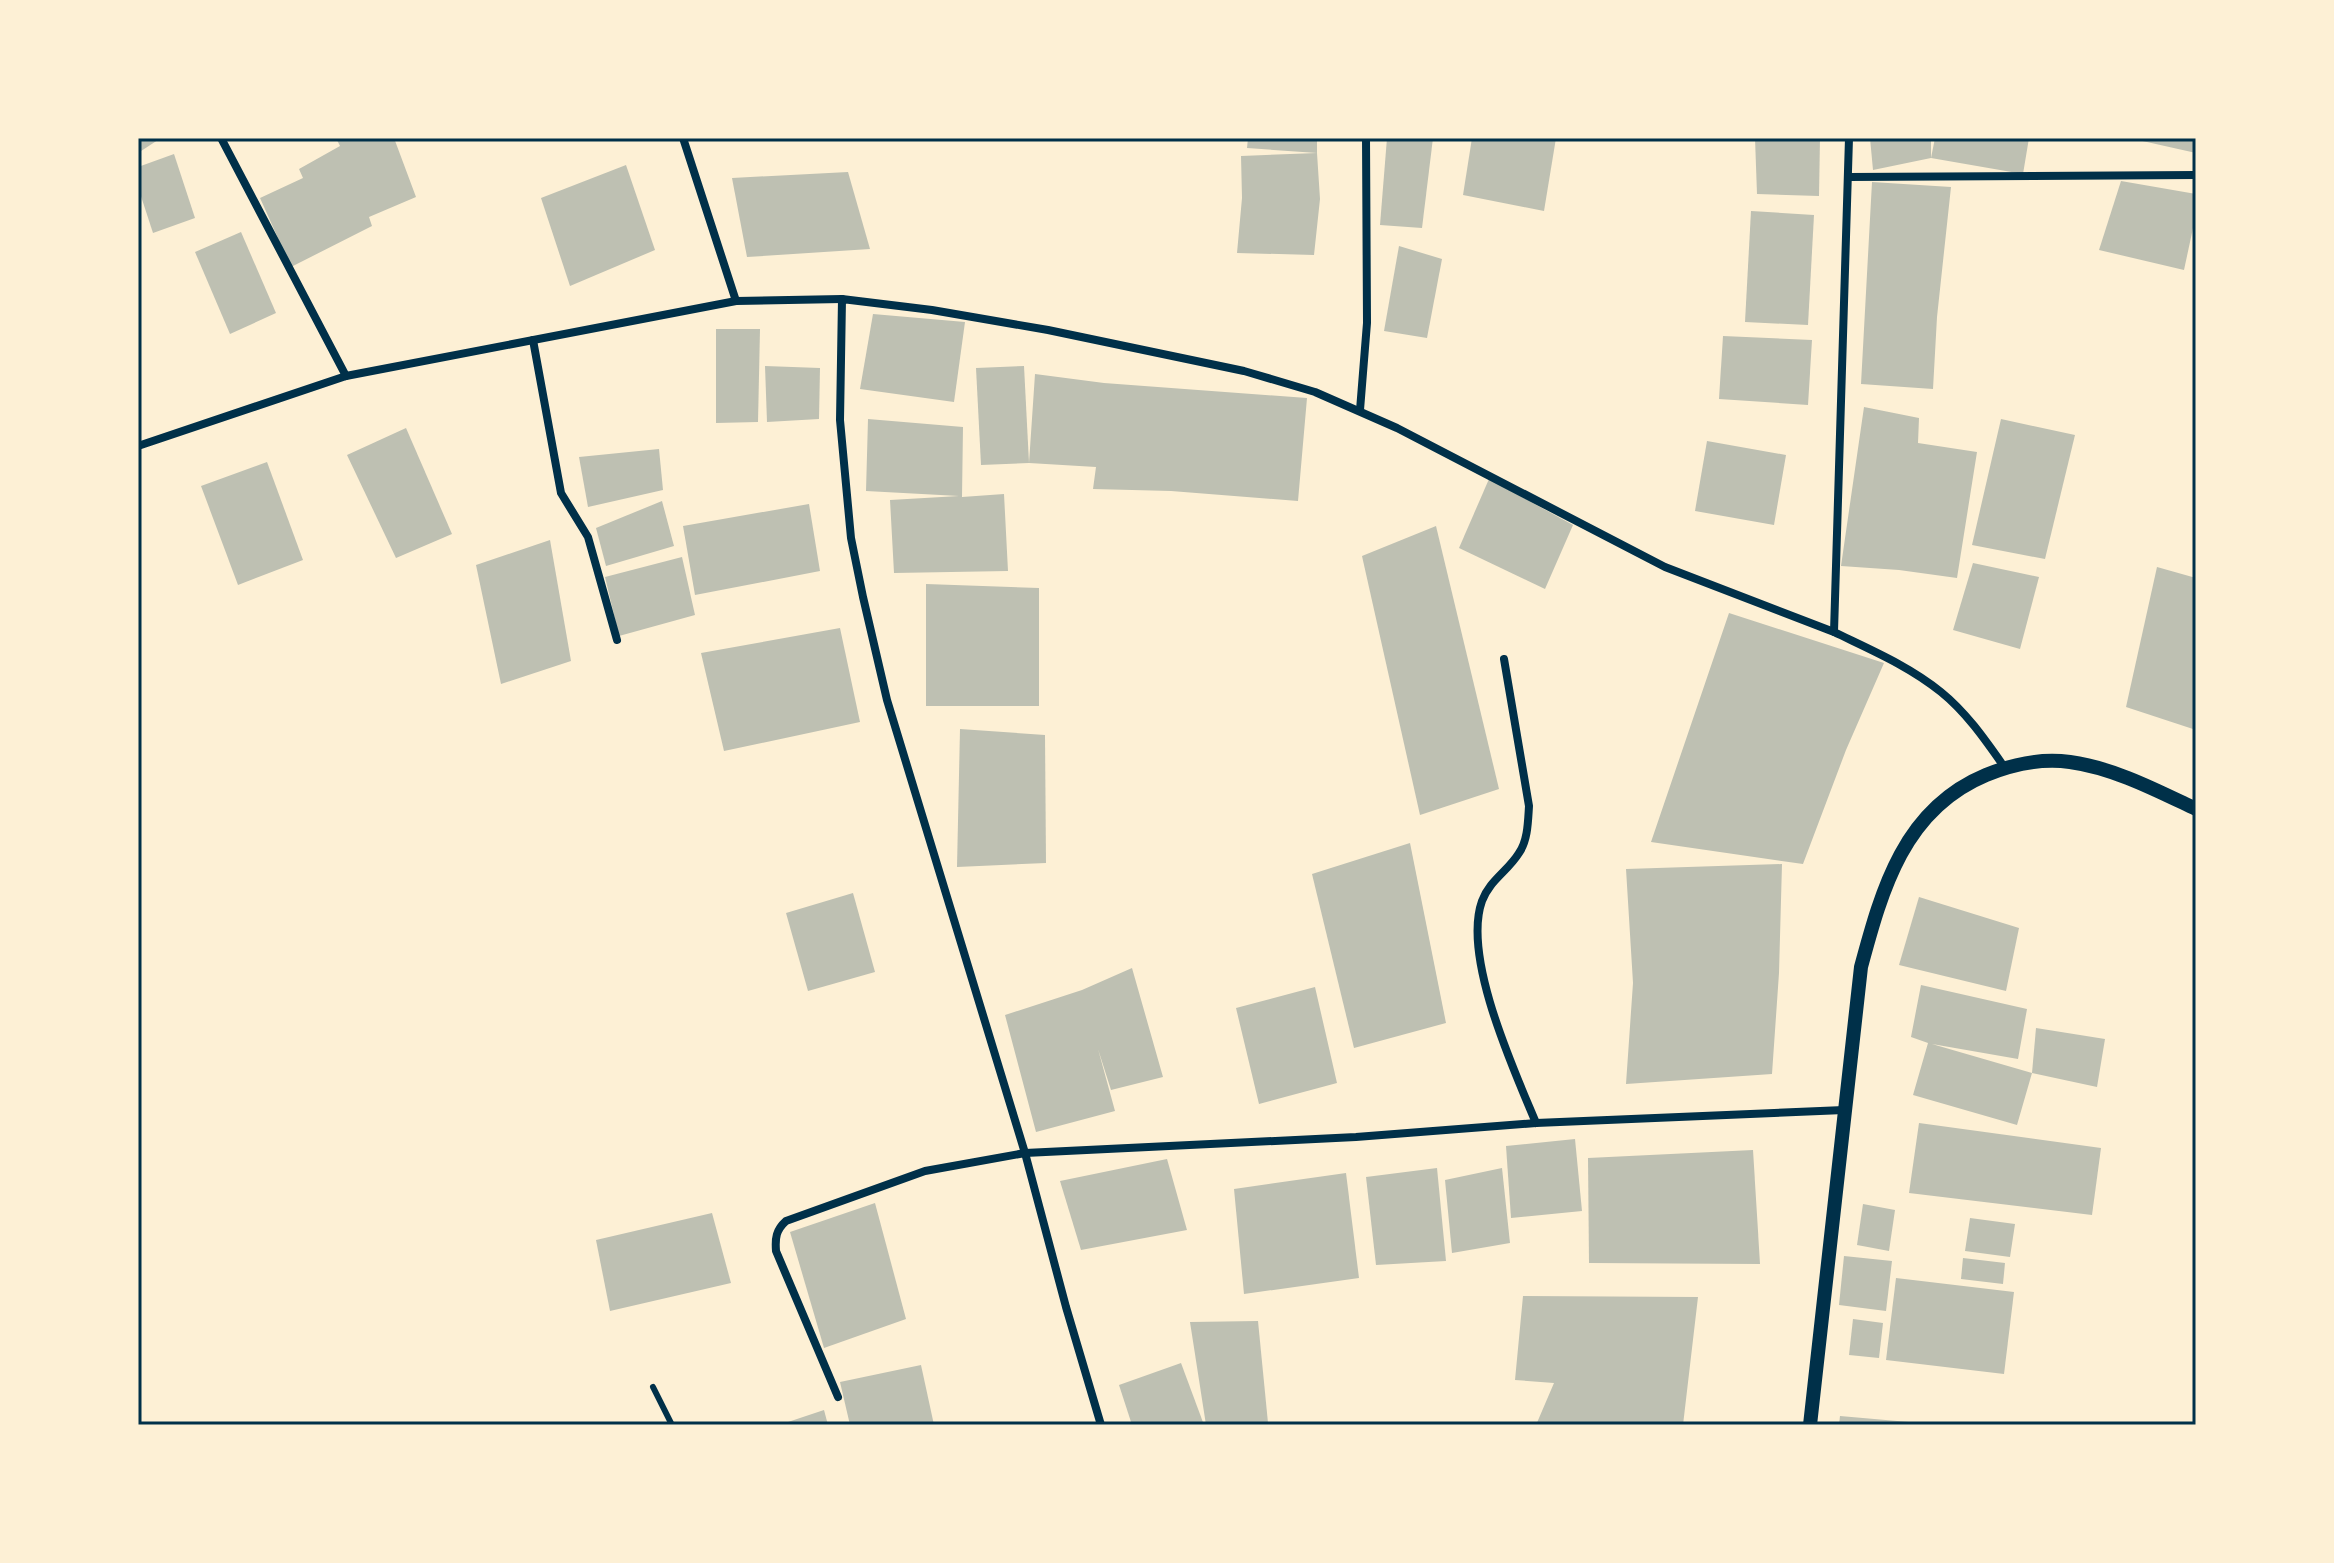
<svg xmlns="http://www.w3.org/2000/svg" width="2334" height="1563" font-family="'Sofia Sans Condensed',sans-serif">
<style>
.building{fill:#bec0b2}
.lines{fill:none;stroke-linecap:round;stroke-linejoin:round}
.service{stroke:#003049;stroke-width:6}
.minor{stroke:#003049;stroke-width:8}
.tertiary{stroke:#003049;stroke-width:14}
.neatline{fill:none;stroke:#003049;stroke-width:3}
</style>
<rect width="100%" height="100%" fill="#fdf0d5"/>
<g class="building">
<polygon points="138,138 161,138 138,153"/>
<polygon points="336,138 394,138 416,197 369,217 372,226 291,267 260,198 303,178 299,169 340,146"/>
<polygon points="1248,138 1317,138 1317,153 1247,148"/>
<polygon points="1387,138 1433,138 1422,228 1380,225"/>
<polygon points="1472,138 1556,138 1544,211 1463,195"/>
<polygon points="1755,138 1820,138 1819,196 1757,194"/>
<polygon points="1870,138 1931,138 1931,158 1935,138 2029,138 2023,174 1931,158 1873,170"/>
<polygon points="2138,138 2196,138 2196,153 2138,140"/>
<polygon points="1317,153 1320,199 1314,255 1237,253 1242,198 1241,156"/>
<polygon points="174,154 195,218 153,233 138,187 138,167"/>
<polygon points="626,165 655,250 570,286 541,198"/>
<polygon points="848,172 870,249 747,257 732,178"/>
<polygon points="2121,181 2196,194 2196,214 2184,270 2099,250"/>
<polygon points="1872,182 1951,187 1937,317 1933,389 1861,384"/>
<polygon points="1751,211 1814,215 1808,325 1745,322"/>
<polygon points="241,232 276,313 230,334 195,252"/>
<polygon points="1399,246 1442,259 1427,338 1384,331"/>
<polygon points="873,314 965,322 954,402 860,389"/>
<polygon points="716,329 760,329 758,422 716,423"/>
<polygon points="1723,336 1812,340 1808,405 1719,399"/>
<polygon points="765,366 820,368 819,419 767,422"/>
<polygon points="1024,366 1029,463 981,465 976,368"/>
<polygon points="1035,374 1104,383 1307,398 1298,501 1171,491 1093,489 1096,467 1029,463"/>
<polygon points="1864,407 1919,418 1918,443 1977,452 1957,578 1899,570 1841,566"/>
<polygon points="868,419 963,427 962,497 1004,494 1008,571 894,573 890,500 959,496 866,491"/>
<polygon points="2001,419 2075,435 2045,559 1972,545"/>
<polygon points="406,428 452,534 396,558 347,455"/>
<polygon points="1707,441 1786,455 1774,525 1695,511"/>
<polygon points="659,449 663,490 588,507 579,457"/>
<polygon points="267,462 303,560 238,585 201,486"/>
<polygon points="1489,479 1573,525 1545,589 1459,548"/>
<polygon points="662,501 674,546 606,566 596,528"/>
<polygon points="809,504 820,571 695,595 683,526"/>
<polygon points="1436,526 1499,789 1420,815 1362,556"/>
<polygon points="550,540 571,661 501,684 476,565"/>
<polygon points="682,557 695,615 619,636 605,577"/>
<polygon points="1973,563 2039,577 2020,649 1953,630"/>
<polygon points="2157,567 2196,578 2196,730 2126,707"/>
<polygon points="926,584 1039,588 1039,706 926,706"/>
<polygon points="1729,613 1884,663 1846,750 1803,864 1651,842"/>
<polygon points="840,628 860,722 724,751 701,653"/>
<polygon points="960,729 1045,735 1046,863 957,867"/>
<polygon points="1410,843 1446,1023 1354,1048 1312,874"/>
<polygon points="1782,864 1779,973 1772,1074 1626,1084 1633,983 1626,869"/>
<polygon points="853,893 875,972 808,991 786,913"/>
<polygon points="1919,897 2019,928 2006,991 1899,965"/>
<polygon points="1132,968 1163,1077 1111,1090 1098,1049 1115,1111 1036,1132 1005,1015 1082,990"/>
<polygon points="1921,985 2027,1009 2018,1059 1932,1044 2032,1073 2017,1125 1913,1095 1928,1043 1911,1037"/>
<polygon points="1315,987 1337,1083 1259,1104 1236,1008"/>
<polygon points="2036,1028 2105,1039 2097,1087 2032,1073"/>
<polygon points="1919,1123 2101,1148 2092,1215 1909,1193"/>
<polygon points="1575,1139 1582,1211 1511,1218 1506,1146"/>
<polygon points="1753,1150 1760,1264 1589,1263 1588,1158"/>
<polygon points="1167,1159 1187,1230 1081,1250 1060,1181"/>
<polygon points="1437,1168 1446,1261 1376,1265 1366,1177"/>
<polygon points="1502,1168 1510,1243 1452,1253 1445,1180"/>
<polygon points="1346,1173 1359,1278 1244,1294 1234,1189"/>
<polygon points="875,1203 906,1319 824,1348 790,1232"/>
<polygon points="1863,1204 1895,1210 1889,1251 1857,1245"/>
<polygon points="712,1213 731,1283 610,1311 596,1240"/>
<polygon points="1970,1218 2015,1224 2010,1257 1965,1251"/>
<polygon points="1844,1256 1892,1261 1886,1311 1839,1305"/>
<polygon points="1963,1258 2005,1263 2003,1284 1961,1279"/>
<polygon points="1896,1278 2014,1292 2004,1374 1886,1360"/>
<polygon points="1523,1296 1698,1297 1683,1425 1536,1425 1554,1383 1515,1380"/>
<polygon points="1853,1319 1883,1323 1879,1358 1849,1355"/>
<polygon points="1258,1321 1268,1423 1206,1425 1190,1322"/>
<polygon points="1181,1363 1204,1425 1132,1425 1119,1385"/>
<polygon points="921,1365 934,1425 850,1425 840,1382"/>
<polygon points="824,1410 828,1425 782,1425 782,1424"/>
<polygon points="1840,1416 1920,1423 1920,1425 1839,1425"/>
</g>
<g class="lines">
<polyline class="service" points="653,1387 672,1425"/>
<g class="minor">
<polyline points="221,138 346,376"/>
<polyline points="683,138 736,301 842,299"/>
<path d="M1849 138 1834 632C1871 650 1909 666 1941 692 1967 713 1986 741 2005 768"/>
<polyline points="1848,177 2196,175"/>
<polyline points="533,340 561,493 588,537 617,640"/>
<polyline points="1360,410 1367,323 1366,138"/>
<polyline points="138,446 346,376 736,301"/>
<path d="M1504 659 1529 806C1528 821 1528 840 1519 853 1508 871 1489 881 1482 901 1462 957 1514 1070 1536 1123"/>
<path d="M838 1397 776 1251C775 1238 776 1230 786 1221L925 1171 1025 1153 1356 1137 1536 1123 1844 1110"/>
<polyline points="1101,1425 1066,1307 1025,1153 887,700 863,597 851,538 840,420 842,299 932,310 1048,330 1244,371 1315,392 1397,428 1665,567 1834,632"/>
</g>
<path class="tertiary" d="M1810 1425 1861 967C1882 889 1904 809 1986 775 2013 764 2041 758 2070 762 2114 768 2156 790 2196 809"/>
</g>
<rect width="2334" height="1563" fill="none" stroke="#fdf0d5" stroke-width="280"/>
<rect x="140" y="140" width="2054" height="1283" class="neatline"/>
</svg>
